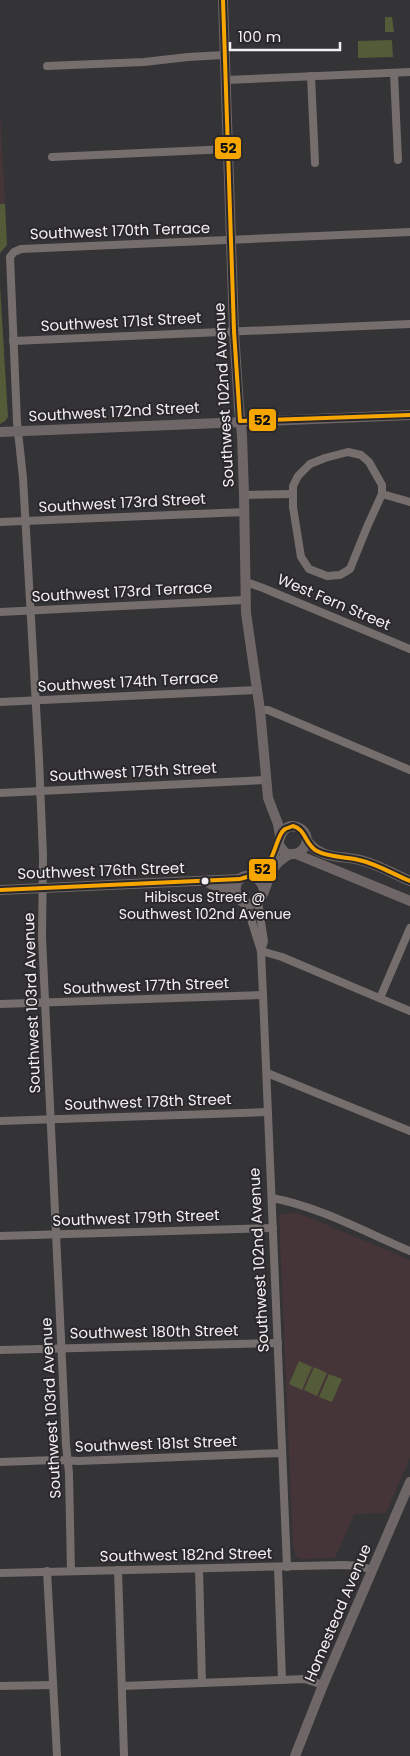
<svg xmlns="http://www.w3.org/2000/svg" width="410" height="1756" font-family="Poppins,sans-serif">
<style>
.education{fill:#463538}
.green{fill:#545b38}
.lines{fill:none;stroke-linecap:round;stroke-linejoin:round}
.street{stroke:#756e6d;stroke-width:8}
.secondary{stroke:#6f6767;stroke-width:10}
.bus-1-casing{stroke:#2b282c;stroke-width:8}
.bus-1{stroke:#f7a600;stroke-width:4}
.bus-dot{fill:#f2f0f2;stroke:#2b282c;stroke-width:2}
.labels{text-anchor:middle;stroke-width:4;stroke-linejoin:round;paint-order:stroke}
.bus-label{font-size:14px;fill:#f2f0f2;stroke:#2b282c}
.street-label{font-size:15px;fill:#f2f0f2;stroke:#2b282c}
.line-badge{stroke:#2b282c;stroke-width:2}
.pale-badge-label{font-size:14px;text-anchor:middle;font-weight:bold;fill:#111}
</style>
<rect width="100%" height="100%" fill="#343335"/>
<g class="education">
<polygon points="0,108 5,204 0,204"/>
<polygon points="296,1212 410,1260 410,1458 386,1513 354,1514 335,1558 301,1559 296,1556 293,1547 279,1215"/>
</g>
<g class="green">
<polygon points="385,17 392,17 394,32 385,32"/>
<polygon points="392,40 393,57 358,58 358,41"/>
<polygon points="0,204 5,204 7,245 0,253"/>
<polygon points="0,286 8,417 5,421 0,424"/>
<polygon points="299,1361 312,1367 302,1390 289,1384"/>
<polygon points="314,1367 327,1373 317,1396 304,1390"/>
<polygon points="329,1374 342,1379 332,1402 319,1397"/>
</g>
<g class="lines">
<g class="street">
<polyline points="47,66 144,62 188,57 224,55"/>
<polyline points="394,73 398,160"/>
<polyline points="311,76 315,163"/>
<polyline points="226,80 410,72"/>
<polyline points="52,157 229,149"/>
<polyline points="13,341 410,324"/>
<polygon points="348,452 361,455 369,462 382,485 382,494 367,527 350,569 340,575 327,576 309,569 301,557 293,507 293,486 298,476 310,464 325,458"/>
<polyline points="382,494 410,502"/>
<polyline points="244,495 292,494"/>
<polyline points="0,522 245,512"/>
<polyline points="246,582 263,588 410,649"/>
<polyline points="0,612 245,600"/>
<polyline points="0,702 257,690"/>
<polyline points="260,710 268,710 410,770"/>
<polyline points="0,793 266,780"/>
<polyline points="258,902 264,941 261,951 263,995 287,1567"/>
<polyline points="246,903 261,951"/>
<polyline points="261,951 282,957 410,1011"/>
<polyline points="380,998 410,928"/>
<polyline points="0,1004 263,995"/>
<polyline points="267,1073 410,1131"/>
<polyline points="0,1121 268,1112"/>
<path d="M272 1198C320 1207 365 1232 410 1251"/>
<polyline points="0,1236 273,1228"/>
<polyline points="0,1350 278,1343"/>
<polyline points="0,1462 55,1460 79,1461 282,1453"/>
<polyline points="278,1567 282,1680"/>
<polyline points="199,1569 202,1683"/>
<polyline points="118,1570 124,1756"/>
<polyline points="47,1571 57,1756"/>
<polyline points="71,1571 69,1473 66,1445 42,937 43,855 39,759 23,478 17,422 10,257 14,252 21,249 410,232"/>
<polyline points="0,1573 344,1565 360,1566 372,1570"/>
<polyline points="0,1686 53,1685"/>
<polyline points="122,1686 305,1679 323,1685"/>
</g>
<g class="secondary">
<polyline points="223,0 234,331 239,408 242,435 244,495 246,613 260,710 268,798 278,824 280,836"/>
<polyline points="0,432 410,415"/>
<path d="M307 841C324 862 344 854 367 862 382 867 396 875 410 881"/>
<polyline points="296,854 410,901"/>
<path d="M253 876C261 870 268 865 273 857 279 847 279 821 297 827 315 833 306 860 285 853L279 845V840"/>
<polyline points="210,884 230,889 236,892"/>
<polyline points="0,890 240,879"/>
<path d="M264 890C261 873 238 870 236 887 235 891 236 895 238 898 241 901 244 904 248 904 266 906 265 880 273 869 277 863 283 858 290 854"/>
<polyline points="295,1756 323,1685 410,1482"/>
</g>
<defs>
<g id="bus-1">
<polyline points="223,0 234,331 240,421 410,415"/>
<path d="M0 890 240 879C245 877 250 877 255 874 274 866 273 847 282 832L285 829 293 826C306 829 305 845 317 851 330 858 344 856 359 860 377 864 393 874 410 881"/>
</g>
</defs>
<use href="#bus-1" class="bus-1-casing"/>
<use href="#bus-1" class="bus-1"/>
</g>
<circle class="bus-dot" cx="205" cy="881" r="4.5"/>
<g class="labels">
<g class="bus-label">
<text x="205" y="902">Hibiscus Street @<tspan x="205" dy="17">Southwest 102nd Avenue</tspan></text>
</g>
<g class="street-label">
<text transform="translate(120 231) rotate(-2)" y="5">Southwest 170th Terrace</text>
<text transform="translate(121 322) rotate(-3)" y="5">Southwest 171st Street</text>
<text transform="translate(224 395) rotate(-93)" y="5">Southwest 102nd Avenue</text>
<text transform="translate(114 412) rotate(-3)" y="5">Southwest 172nd Street</text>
<text transform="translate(122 503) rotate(-3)" y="5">Southwest 173rd Street</text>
<text transform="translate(122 592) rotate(-3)" y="5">Southwest 173rd Terrace</text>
<text transform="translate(334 602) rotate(23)" y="5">West Fern Street</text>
<text transform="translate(128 682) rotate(-3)" y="5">Southwest 174th Terrace</text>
<text transform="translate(133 772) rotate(-3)" y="5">Southwest 175th Street</text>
<text transform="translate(101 871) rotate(-2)" y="5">Southwest 176th Street</text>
<text transform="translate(146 986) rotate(-2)" y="5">Southwest 177th Street</text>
<text transform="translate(32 1003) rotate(-92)" y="5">Southwest 103rd Avenue</text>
<text transform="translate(148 1102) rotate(-2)" y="5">Southwest 178th Street</text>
<text transform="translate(136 1218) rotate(-2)" y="5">Southwest 179th Street</text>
<text transform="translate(259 1260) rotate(-93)" y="5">Southwest 102nd Avenue</text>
<text transform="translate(154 1332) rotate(-1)" y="5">Southwest 180th Street</text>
<text transform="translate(51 1408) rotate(-93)" y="5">Southwest 103rd Avenue</text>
<text transform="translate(156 1444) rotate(-2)" y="5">Southwest 181st Street</text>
<text transform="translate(186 1555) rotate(-1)" y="5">Southwest 182nd Street</text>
<text transform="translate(338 1613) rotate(-67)" y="5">Homestead Avenue</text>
</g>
</g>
<g class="line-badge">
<rect x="214" y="136" width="28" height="24" rx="5" fill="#f7a600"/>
<rect x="248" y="408" width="29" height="24" rx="5" fill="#f7a600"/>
<rect x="248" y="858" width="29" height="24" rx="5" fill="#f7a600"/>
</g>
<g class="pale-badge-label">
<text x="228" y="153">52</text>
<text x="262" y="425">52</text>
<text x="262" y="874">52</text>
</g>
<path d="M230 42v8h110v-8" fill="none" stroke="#f2f0f2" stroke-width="2.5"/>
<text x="238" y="42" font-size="15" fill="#f2f0f2" stroke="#2b282c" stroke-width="4" paint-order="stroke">100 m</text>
</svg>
